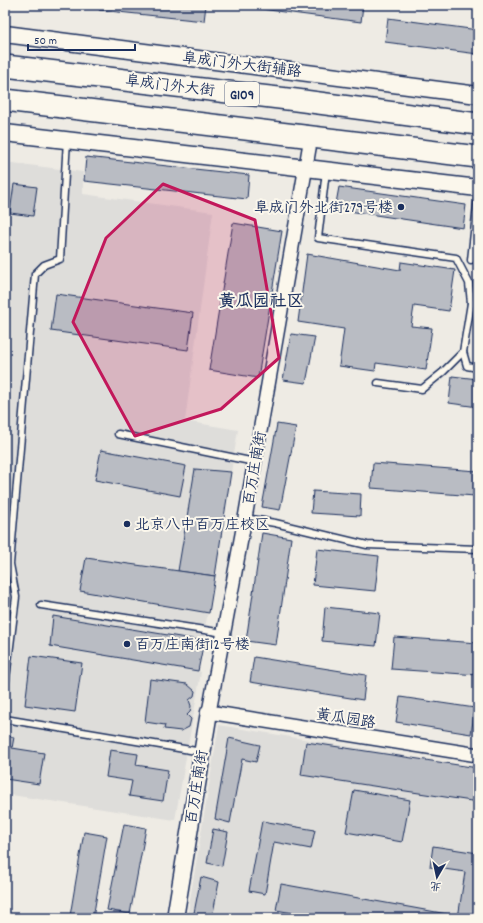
<svg xmlns="http://www.w3.org/2000/svg" width="483" height="923" font-family="Dekko,'LXGW WenKai TC',sans-serif">
<style>
.built{fill:#deddda}
.building{fill:#b9bcc3;stroke:#1b2f5e}
.lines{fill:none;stroke-linecap:round;stroke-linejoin:round}
.service-casing{stroke:#1b2f5e;stroke-width:9}
.minor-casing{stroke:#1b2f5e;stroke-width:16}
.tertiary-casing{stroke:#1b2f5e;stroke-width:19}
.trunk-casing{stroke:#1b2f5e;stroke-width:24}
.service{stroke:#fbf7ec;stroke-width:6}
.minor{stroke:#fbf7ec;stroke-width:13}
.tertiary{stroke:#fbf7ec;stroke-width:16}
.trunk{stroke:#fbf7ec;stroke-width:21}
.marked{fill:#c2185b;fill-opacity:0.2;stroke:#c2185b;stroke-width:3;stroke-linejoin:round}
.poi-dot{fill:#1b2f5e;stroke:#fbf7ec;stroke-width:1.5}
.labels{text-anchor:middle;stroke-width:4;stroke-linejoin:round;paint-order:stroke}
.shield{fill:#fbf7ec;stroke:#5e6b89;stroke-width:1}
.shield-label{font-size:14px;font-weight:bold;fill:#1b2f5e}
.street-label{font-size:15px;fill:#1b2f5e;stroke:#fbf7ec}
.poi-label{font-size:15px;fill:#1b2f5e;stroke:#fbf7ec;text-anchor:start}
.quarter-label{font-size:17px;font-weight:bold;fill:#1b2f5e;stroke:#fbf7ec}
</style>
<rect width="100%" height="100%" fill="#eeebe4"/>
<filter id="ink" filterUnits="userSpaceOnUse"><feTurbulence type="fractalNoise" baseFrequency=".025" numOctaves="2"/><feDisplacementMap in="SourceGraphic" scale="8" xChannelSelector="R" yChannelSelector="G"/><feConvolveMatrix kernelMatrix="1 2 1 2 8 2 1 2 1" color-interpolation-filters="sRGB"/></filter>
<g filter="url(#ink)">
<g class="built">
<polygon points="5,162 83,172 83,194 213,212 185,421 238,430 198,671 201,672 175,820 5,794"/>
<polygon points="219,725 478,768 478,918 187,918"/>
</g>
<g class="building">
<polygon points="99,5 206,5 204,21 99,10"/>
<polygon points="230,5 363,5 361,22"/>
<polygon points="388,18 478,30 478,54 385,42"/>
<polygon points="86,157 249,175 247,199 84,181"/>
<polygon points="5,173 9,174 5,199"/>
<polygon points="14,184 37,187 33,216 10,213"/>
<polygon points="339,187 466,205 463,228 335,209"/>
<polygon points="233,223 282,231 258,378 209,370"/>
<polygon points="307,254 400,270 401,262 455,270 449,311 414,306 411,326 432,328 426,370 376,363 375,371 339,366 344,329 298,322"/>
<polygon points="56,294 193,313 188,350 51,331"/>
<polygon points="291,334 315,337 306,383 283,380"/>
<polygon points="452,376 478,379 478,407 449,403"/>
<polygon points="277,424 296,427 280,510 262,507"/>
<polygon points="101,450 186,466 180,496 95,480"/>
<polygon points="373,463 477,471 475,496 371,488"/>
<polygon points="195,469 231,472 215,576 178,571"/>
<polygon points="313,491 361,494 360,516 311,513"/>
<polygon points="262,533 291,538 276,645 246,641"/>
<polygon points="317,549 379,556 375,591 313,585"/>
<polygon points="86,558 215,576 209,613 80,591"/>
<polygon points="325,607 380,613 376,646 322,641"/>
<polygon points="53,616 204,641 198,671 50,646"/>
<polygon points="394,637 478,643 478,675 391,669"/>
<polygon points="31,656 82,663 75,712 25,705"/>
<polygon points="254,657 366,675 363,700 250,682"/>
<polygon points="150,679 187,684 195,691 194,696 189,700 191,706 190,712 187,715 191,719 189,727 181,731 164,729 165,725 145,722"/>
<polygon points="400,697 475,708 471,734 396,722"/>
<polygon points="5,736 14,737 12,748 44,753 39,784 5,779 7,765 5,764"/>
<polygon points="229,738 260,745 256,762 242,759 230,823 215,819"/>
<polygon points="306,742 478,768 478,802 301,775"/>
<polygon points="110,750 138,754 136,765 168,770 163,801 129,796 132,781 106,777"/>
<polygon points="354,790 410,800 402,842 346,832"/>
<polygon points="262,821 315,830 311,849 274,842 265,894 249,891"/>
<polygon points="124,824 146,828 130,914 107,910"/>
<polygon points="213,829 228,832 222,866 207,863"/>
<polygon points="84,832 107,836 93,918 70,916"/>
<polygon points="433,846 478,853 478,918 458,918 465,872 430,867"/>
<polygon points="201,877 219,882 212,918 193,918"/>
<polygon points="281,884 447,914 446,918 321,918 276,910"/>
</g>
<g class="lines">
<defs>
<g id="service">
<polyline points="326,171 318,238 456,258 469,283 471,303 478,304"/>
<polyline points="471,260 478,196"/>
<polyline points="463,352 467,366 478,368"/>
<polyline points="378,383 422,389 443,372 463,352 471,303"/>
<polyline points="118,434 255,462"/>
<polyline points="245,518 275,523 367,545 478,549"/>
<polyline points="41,605 224,633"/>
<polyline points="5,687 16,597 10,564 35,274 44,265 60,259 67,140"/>
<polyline points="5,719 202,752"/>
</g>
<polyline id="minor" points="311,137 245,518 209,712 478,755"/>
<g id="tertiary">
<polyline points="5,34 478,95"/>
<polyline points="5,133 478,188"/>
<polyline points="175,918 209,712"/>
</g>
<g id="trunk">
<polyline points="5,66 296,100 478,124"/>
<polyline points="5,100 478,157"/>
</g>
</defs>
<use href="#service" class="service-casing"/>
<use href="#minor" class="minor-casing"/>
<use href="#tertiary" class="tertiary-casing"/>
<use href="#trunk" class="trunk-casing"/>
<use href="#service" class="service"/>
<use href="#minor" class="minor"/>
<use href="#tertiary" class="tertiary"/>
<use href="#trunk" class="trunk"/>
</g>
</g>
<path class="marked" d="M163 184 255 220 279 358 221 409 135 436 73 322 106 238Z"/>
<g class="poi-dot">
<circle cx="401" cy="207" r="4"/>
<circle cx="127" cy="524" r="4"/>
<circle cx="127" cy="644" r="4"/>
</g>
<g class="labels">
<rect class="shield" x="225" y="82" width="34" height="24" rx="3"/>
<g class="shield-label">
<text x="242" y="99">G109</text>
</g>
<g class="street-label">
<text transform="translate(242 64) rotate(7)" y="5">阜成门外大街辅路</text>
<text transform="translate(170 85) rotate(7)" y="5">阜成门外大街</text>
<text transform="translate(254 468) rotate(-80)" y="5">百万庄南街</text>
<text transform="translate(346 718) rotate(9)" y="5">黄瓜园路</text>
<text transform="translate(196 787) rotate(-81)" y="5">百万庄南街</text>
</g>
<g class="poi-label">
<text x="393" y="212" text-anchor="end">阜成门外北街279号楼</text>
<text x="135" y="529">北京八中百万庄校区</text>
<text x="135" y="649">百万庄南街12号楼</text>
</g>
<g class="quarter-label">
<text x="261" y="306">黄瓜园社区</text>
</g>
</g>
<rect width="483" height="923" fill="none" stroke="#fbf7ec" stroke-width="20"/>
<rect x="10" y="10" width="463" height="903" fill="none" stroke="#1b2f5e" stroke-width="1.5" filter="url(#ink)"/>
<g transform="translate(437 877) rotate(189)" stroke="#fbf7ec" stroke-width="3" paint-order="stroke">
<path d="M0-3L7 15L0 10L-7 15Z" fill="#1b2f5e"/>
<text y="-6" font-size="11" font-weight="bold" text-anchor="middle" fill="#1b2f5e">北</text>
</g>
<path d="M28 44v6h107v-6" fill="none" stroke="#1b2f5e" stroke-width="2"/>
<text x="34" y="44" font-size="12" fill="#1b2f5e" stroke="#fbf7ec" stroke-width="3" paint-order="stroke">50 m</text>
</svg>
